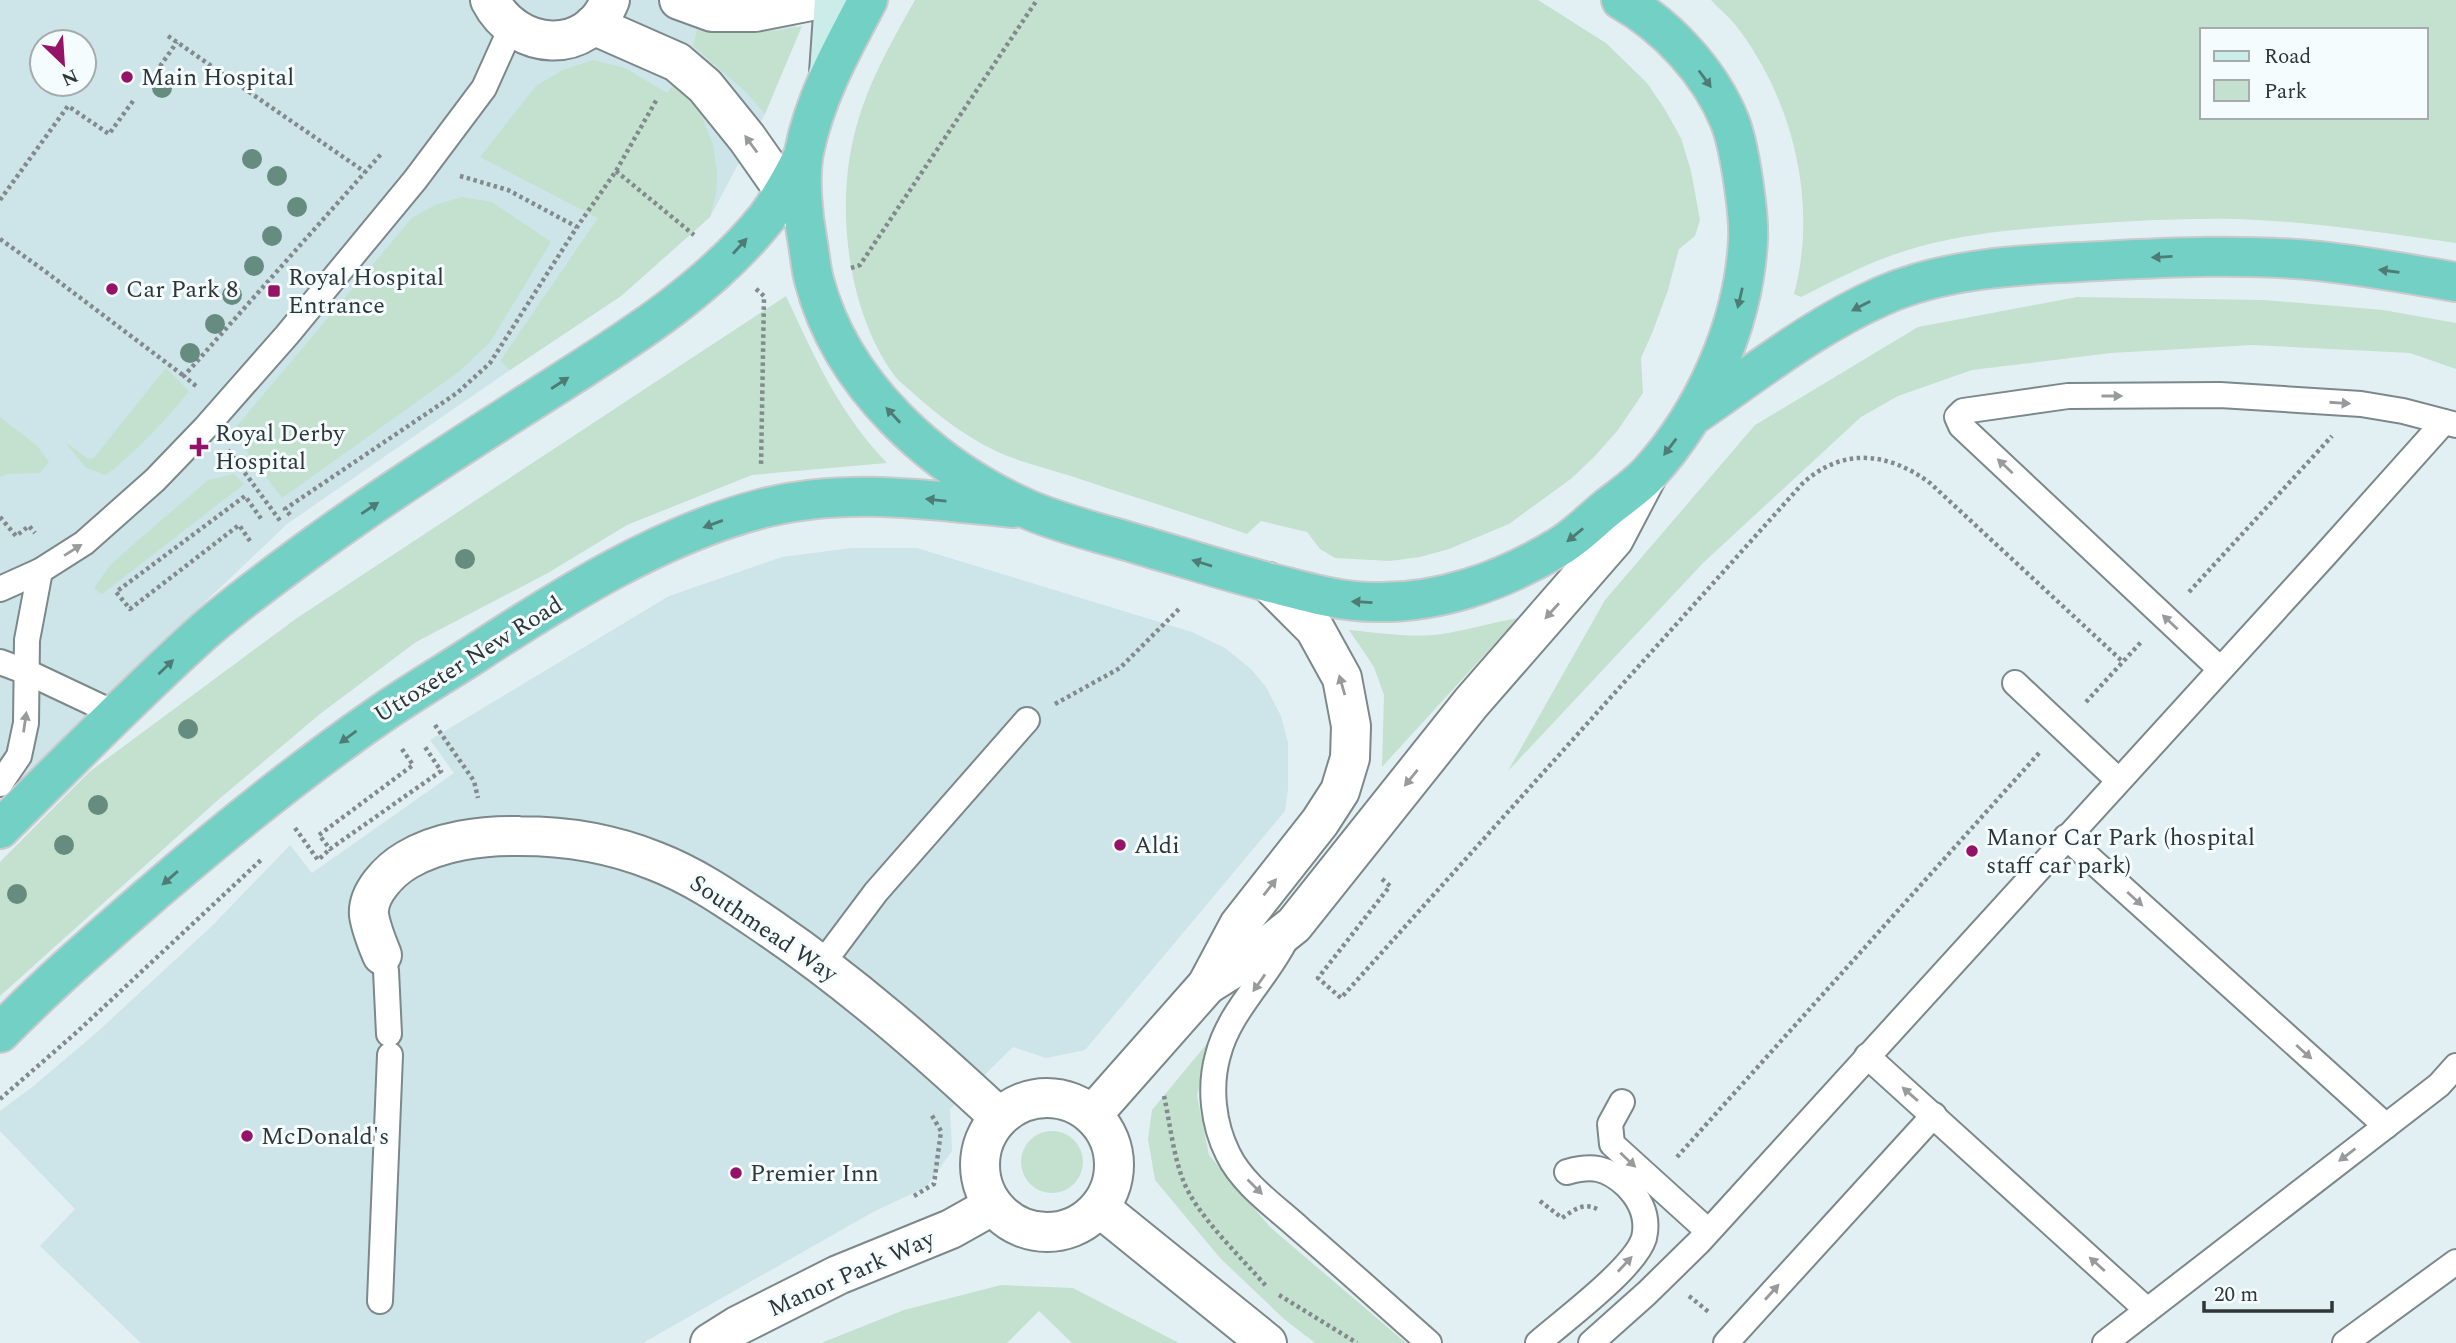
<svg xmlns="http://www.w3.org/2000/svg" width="2456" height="1343" font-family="Spectral,serif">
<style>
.built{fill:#cde4e8;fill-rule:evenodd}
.green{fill:#c3e1ce;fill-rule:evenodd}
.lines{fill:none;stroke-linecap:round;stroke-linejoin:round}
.service-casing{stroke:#7c888a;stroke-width:28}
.minor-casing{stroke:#7c888a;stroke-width:42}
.secondary-casing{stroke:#7c888a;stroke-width:42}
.trunk-casing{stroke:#c9cacb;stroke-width:42}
.path{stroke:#828a8d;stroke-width:4.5;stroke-dasharray:3.5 3.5;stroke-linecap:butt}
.service{stroke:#fff;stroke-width:24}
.minor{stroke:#fff;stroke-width:38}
.secondary{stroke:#caede9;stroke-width:38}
.trunk{stroke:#72d0c4;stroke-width:38}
.tree{fill:#668c80}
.oneway{fill:#4e7b76}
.oneway2{fill:#989a9b}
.poi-dot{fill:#961269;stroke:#f4fcfe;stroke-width:2.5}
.labels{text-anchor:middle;stroke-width:6;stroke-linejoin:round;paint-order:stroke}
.poi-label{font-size:24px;fill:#303537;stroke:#f4fcfe;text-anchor:start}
.street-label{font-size:24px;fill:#303537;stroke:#f4fcfe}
</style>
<rect width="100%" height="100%" fill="#e3f0f3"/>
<g class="built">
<path d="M0 0H805L765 114 710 217 621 296 510 370 287 524 0 798ZM42 42H84V84H42Z"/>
<polygon points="852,548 917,548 1192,632 1225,648 1251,669 1266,687 1281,716 1288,743 1288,789 1285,811 1085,1050 1046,1058 1013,1047 950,1109 952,1151 926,1187 873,1212 643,1343 141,1343 40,1246 75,1209 0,1131 0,1111 31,1088 95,1034 213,925 290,845 312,873 454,773 430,740 669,596 782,557"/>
</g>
<g class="green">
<path d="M915 0H1538L1606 43 1647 83 1664 108 1681 138 1691 171 1700 220 1695 236 1679 249 1668 290 1653 331 1641 358 1643 393 1618 430 1594 457 1572 478 1509 524 1449 549 1420 557 1390 561 1335 558 1320 549 1307 532 1261 521 1247 534C1189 514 1130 496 1071 476 1046 468 1019 462 996 451 964 436 939 416 913 393 907 387 899 382 894 375 849 313 836 214 853 140 864 90 890 44 915 0Z"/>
<path d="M1711 0H2456V243C2383 233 2309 221 2234 219 2185 218 2135 221 2086 224 2030 228 1972 232 1918 247 1877 258 1839 278 1801 297L1794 294C1818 205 1794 104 1740 31 1732 19 1720 10 1711 0ZM2202 30H2426V117H2202Z"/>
<polygon points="802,26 765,114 747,93 693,46 698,27 776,31"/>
<polygon points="593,60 625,68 667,93 673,85 686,92 701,114 713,145 717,173 716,193 710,217 621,296 510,370 500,361 598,218 480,157 536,86 563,70"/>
<polygon points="462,197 492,202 551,242 490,342 460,371 282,498 232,432 412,218 435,205"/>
<path d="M786 296C815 358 839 413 887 463L752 475 627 525 548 573 416 642 320 714 218 800 0 996V862L89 772 297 618Z"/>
<polygon points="2077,297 2264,300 2383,310 2456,323 2456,369 2410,353 2252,345 2111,353 1972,370 1898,396 1861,417 1703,563 1508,771 1605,600 1755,425 1918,327"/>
<path d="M166 368 189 391C164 422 138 450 106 475L86 468 65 442 88 459 94 458Z"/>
<polygon points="0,417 37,446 49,462 39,473 8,474 0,477"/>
<polygon points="234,474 244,484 102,594 94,588 111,564 208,480"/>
<path d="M1518 618 1382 767 1384 695 1374 667 1349 630C1381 633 1416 639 1448 633 1472 629 1494 622 1518 618Z"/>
<polygon points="1210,1040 1197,1096 1209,1155 1270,1227 1406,1343 1315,1343 1284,1319 1220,1258 1155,1180 1148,1139 1152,1110"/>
<circle cx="1052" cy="1162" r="31"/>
<polygon points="1001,1285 1073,1288 1179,1343 1072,1343 1039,1311 1007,1343 821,1343 904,1310"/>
</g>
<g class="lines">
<defs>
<g id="service">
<polyline points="0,589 40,571 84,543 155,480 206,427 287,335 415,180 484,88 511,28"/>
<polyline points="0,662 27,672 116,714"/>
<polyline points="2220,669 1961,426 1957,417 1963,411 2068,396 2220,395 2361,404 2403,411 2456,425"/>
<polyline points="2015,683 2118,780"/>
<polyline points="0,784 19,756 26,723 27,640 40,571"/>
<polyline points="2066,837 2386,1126"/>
<path d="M1285 941C1265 980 1229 1012 1218 1055 1209 1087 1213 1124 1228 1154 1243 1185 1276 1207 1301 1230 1344 1267 1386 1305 1429 1343"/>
<polyline points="382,955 386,971 389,1034"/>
<polyline points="822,964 876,892 1027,720"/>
<polyline points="1867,1056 2147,1310"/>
<polyline points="1622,1102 1610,1124 1612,1144 1708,1231"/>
<polyline points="380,1301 390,1055"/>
<path d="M1538 1343C1563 1321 1635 1268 1644 1238 1649 1217 1640 1199 1626 1185 1606 1167 1592 1165 1567 1172"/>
<polyline points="1591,1343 1647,1293 1699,1242 2325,555 2444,422"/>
<polyline points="1726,1343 1934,1115"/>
<polyline points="2105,1343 2439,1085 2456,1066"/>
<polyline points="2345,1343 2456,1262"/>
</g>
<g id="minor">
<path d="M490 0C516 51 588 57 610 0"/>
<polyline points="679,0 712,12 755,12 816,0"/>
<polyline points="593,25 677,62 705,86 747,138 801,215"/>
<path d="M382 955C377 943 371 928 369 915 367 893 390 870 407 860 439 841 483 835 520 836 565 836 613 844 655 861 697 877 733 903 770 928 852 984 926 1049 999 1117"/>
<polyline points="1207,985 1264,949 1294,925 1471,703 1614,539 1647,476"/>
<circle cx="1047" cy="1165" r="67"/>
<polyline points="1093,1114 1207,985 1239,925 1320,822 1340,791 1350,758 1351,726 1342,678 1315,629 1268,582"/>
<polyline points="1100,1208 1267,1343"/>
<polyline points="710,1343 737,1326 838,1275 951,1229 992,1206"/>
</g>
<polyline id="secondary" points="829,73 834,0"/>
<g id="trunk">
<path d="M868 0C842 49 815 97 804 152 799 179 803 217 808 244 810 256 811 269 814 280 841 384 932 467 1027 509 1063 525 1112 536 1150 548 1195 561 1239 575 1283 586 1314 594 1342 602 1374 602 1438 604 1502 581 1557 548 1575 538 1591 521 1607 508 1621 497 1637 486 1649 473 1705 412 1744 322 1748 240 1749 224 1747 209 1745 194 1742 171 1738 143 1730 122 1710 72 1667 26 1621 0"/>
<path d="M1694 415C1754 374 1814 326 1882 296 1943 269 2015 265 2080 262 2160 258 2240 253 2319 261 2365 266 2411 274 2456 282"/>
<path d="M0 829C67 763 132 696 202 633 237 602 276 574 314 546 384 495 458 448 530 402 614 348 704 296 767 217 781 198 792 178 802 158"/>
<path d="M0 1033C49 983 101 938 154 892 226 830 300 770 378 716 409 694 442 675 473 655 562 597 661 534 764 508 847 487 929 500 1013 508"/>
</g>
</defs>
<use href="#service" class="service-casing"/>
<use href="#minor" class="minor-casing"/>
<use href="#secondary" class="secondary-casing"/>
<use href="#trunk" class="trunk-casing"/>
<g class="path">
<polyline points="168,36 365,172"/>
<polyline points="156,72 177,42"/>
<polyline points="616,171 694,235"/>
<polyline points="460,176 508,190 577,227"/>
<polyline points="0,200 68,106 109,134 133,101"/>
<polyline points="0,239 42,269 184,376"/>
<polyline points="851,268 860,265 1037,0"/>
<polyline points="756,289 764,296 761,466"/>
<polyline points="196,386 184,376 382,153"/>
<polyline points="228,450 281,522"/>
<polyline points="290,515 285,509 457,393 490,363 577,227 616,171 657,99"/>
<polyline points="0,517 16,536 29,526 35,533"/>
<polyline points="250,541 239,525 130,609 116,592 245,496 262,520"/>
<polyline points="2189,592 2332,436"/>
<polyline points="2086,702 2142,641"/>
<polyline points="1055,704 1120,668 1180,608"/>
<polyline points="435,725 474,781 478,798"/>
<polyline points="402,749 413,765 319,835 330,849 441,771 425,747"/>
<polyline points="295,828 318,860 330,849"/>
<path d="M1382 879 1390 886 1318 978 1341 998 1803 483C1843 447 1888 452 1930 483L2122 661"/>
<path d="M1164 1096C1170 1123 1173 1154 1183 1180 1196 1215 1241 1257 1266 1286"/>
<polyline points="0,1099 78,1031 262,859"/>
<polyline points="1677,1157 2040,752"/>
<polyline points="914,1196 934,1184 941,1131 931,1114"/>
<path d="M1540 1201 1562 1218C1574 1210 1583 1202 1597 1209"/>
<polyline points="1279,1295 1357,1343"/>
<polyline points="1689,1296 1710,1313"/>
</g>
<use href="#service" class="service"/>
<use href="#minor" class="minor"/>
<use href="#secondary" class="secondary"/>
<use href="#trunk" class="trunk"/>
</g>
<g class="tree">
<circle cx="162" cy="88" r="10"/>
<circle cx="252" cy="159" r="10"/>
<circle cx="277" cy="176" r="10"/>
<circle cx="297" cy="207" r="10"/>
<circle cx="272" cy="236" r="10"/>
<circle cx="254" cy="266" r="10"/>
<circle cx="232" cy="295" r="10"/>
<circle cx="215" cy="324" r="10"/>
<circle cx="190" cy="353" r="10"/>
<circle cx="465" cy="559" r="10"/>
<circle cx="188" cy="729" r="10"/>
<circle cx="98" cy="805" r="10"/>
<circle cx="64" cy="845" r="10"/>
<circle cx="17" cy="894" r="10"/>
</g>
<defs><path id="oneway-solid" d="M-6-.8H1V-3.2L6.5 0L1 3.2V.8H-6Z" transform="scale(1.75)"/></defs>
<g class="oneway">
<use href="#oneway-solid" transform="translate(1705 79) rotate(54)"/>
<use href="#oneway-solid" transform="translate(740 246) rotate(-48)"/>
<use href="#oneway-solid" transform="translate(2162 257) rotate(177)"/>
<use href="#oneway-solid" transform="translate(2389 271) rotate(-172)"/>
<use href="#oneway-solid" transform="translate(1740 298) rotate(103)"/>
<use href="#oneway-solid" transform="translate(1861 306) rotate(153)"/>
<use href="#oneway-solid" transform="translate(560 383) rotate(-33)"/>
<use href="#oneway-solid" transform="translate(893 415) rotate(-133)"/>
<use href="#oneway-solid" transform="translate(1670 447) rotate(127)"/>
<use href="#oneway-solid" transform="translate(936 500) rotate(-174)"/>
<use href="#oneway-solid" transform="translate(370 508) rotate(-34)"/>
<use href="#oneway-solid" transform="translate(713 524) rotate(160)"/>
<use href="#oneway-solid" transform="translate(1575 535) rotate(141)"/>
<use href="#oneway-solid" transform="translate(1202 563) rotate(-163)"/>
<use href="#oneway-solid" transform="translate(1362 602) rotate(-177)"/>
<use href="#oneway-solid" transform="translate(166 667) rotate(-44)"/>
<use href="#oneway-solid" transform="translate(348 737) rotate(144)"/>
<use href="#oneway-solid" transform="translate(170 878) rotate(139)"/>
</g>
<g class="oneway2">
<use href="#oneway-solid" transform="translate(751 144) rotate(-126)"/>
<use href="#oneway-solid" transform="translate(2112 396)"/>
<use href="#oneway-solid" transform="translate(2340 403) rotate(4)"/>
<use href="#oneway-solid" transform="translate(2005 466) rotate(-137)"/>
<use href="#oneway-solid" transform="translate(73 550) rotate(-32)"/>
<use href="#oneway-solid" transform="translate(1552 611) rotate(132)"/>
<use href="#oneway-solid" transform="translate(2170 622) rotate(-137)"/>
<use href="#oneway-solid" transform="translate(1342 685) rotate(-106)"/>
<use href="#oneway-solid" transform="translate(25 722) rotate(-82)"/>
<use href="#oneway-solid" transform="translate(1411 778) rotate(129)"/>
<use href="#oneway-solid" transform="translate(1270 887) rotate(-52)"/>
<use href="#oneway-solid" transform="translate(2135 899) rotate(42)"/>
<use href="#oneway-solid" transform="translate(1259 983) rotate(125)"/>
<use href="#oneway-solid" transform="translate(2304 1052) rotate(42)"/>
<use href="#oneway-solid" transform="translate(1910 1094) rotate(-139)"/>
<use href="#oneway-solid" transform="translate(2347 1155) rotate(143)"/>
<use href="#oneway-solid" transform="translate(1628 1160) rotate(43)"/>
<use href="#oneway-solid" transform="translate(1255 1187) rotate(45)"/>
<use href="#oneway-solid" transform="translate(1625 1264) rotate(-47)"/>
<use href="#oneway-solid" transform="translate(2097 1264) rotate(-138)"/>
<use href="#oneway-solid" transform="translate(1772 1292) rotate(-48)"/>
</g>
<g class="poi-dot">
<circle cx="127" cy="77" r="7"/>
<circle cx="112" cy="289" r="7"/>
<rect x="267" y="284" width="14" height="14" rx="3.5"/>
<path d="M195.5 436.5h7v7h7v7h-7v7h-7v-7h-7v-7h7z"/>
<circle cx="1120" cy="845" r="7"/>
<circle cx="1972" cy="851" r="7"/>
<circle cx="247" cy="1136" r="7"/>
<circle cx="736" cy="1173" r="7"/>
</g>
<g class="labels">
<g class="poi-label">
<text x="141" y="85">Main Hospital</text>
<text x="288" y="285">Royal Hospital<tspan x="288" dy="28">Entrance</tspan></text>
<text x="126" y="297">Car Park 8</text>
<text x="215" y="441">Royal Derby<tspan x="215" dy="28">Hospital</tspan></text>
<text x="1986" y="845">Manor Car Park (hospital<tspan x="1986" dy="28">staff car park)</tspan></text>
<text x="1134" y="853">Aldi</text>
<text x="261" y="1144">McDonald's</text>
<text x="750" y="1181">Premier Inn</text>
</g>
<g class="street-label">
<text transform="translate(468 659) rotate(-32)" y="8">Uttoxeter New Road</text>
<text transform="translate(764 928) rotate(34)" y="8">Southmead Way</text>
<text transform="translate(851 1273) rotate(-24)" y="8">Manor Park Way</text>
</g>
</g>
<rect x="2200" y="28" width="228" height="91" fill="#f4fcfe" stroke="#a6acae" stroke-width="2"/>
<rect x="2214" y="51" width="35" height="10" fill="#caede9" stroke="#a6acae" stroke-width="2"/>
<text x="2264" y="63" font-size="21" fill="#303537">Road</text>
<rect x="2214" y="80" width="35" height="21" fill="#c3e1ce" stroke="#a6acae" stroke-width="2"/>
<text x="2264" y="98" font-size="21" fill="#303537">Park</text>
<g transform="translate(63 63) rotate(155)"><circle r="33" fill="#f4fcfe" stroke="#a6acae" stroke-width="2"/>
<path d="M0-5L12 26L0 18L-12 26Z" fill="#961269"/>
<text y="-10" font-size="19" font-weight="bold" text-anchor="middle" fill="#303537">N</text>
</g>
<path d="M2204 1301v10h128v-10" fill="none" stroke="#303537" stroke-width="3.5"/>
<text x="2214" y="1301" font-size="21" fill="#303537" stroke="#f4fcfe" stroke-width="5" paint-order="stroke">20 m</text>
</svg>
